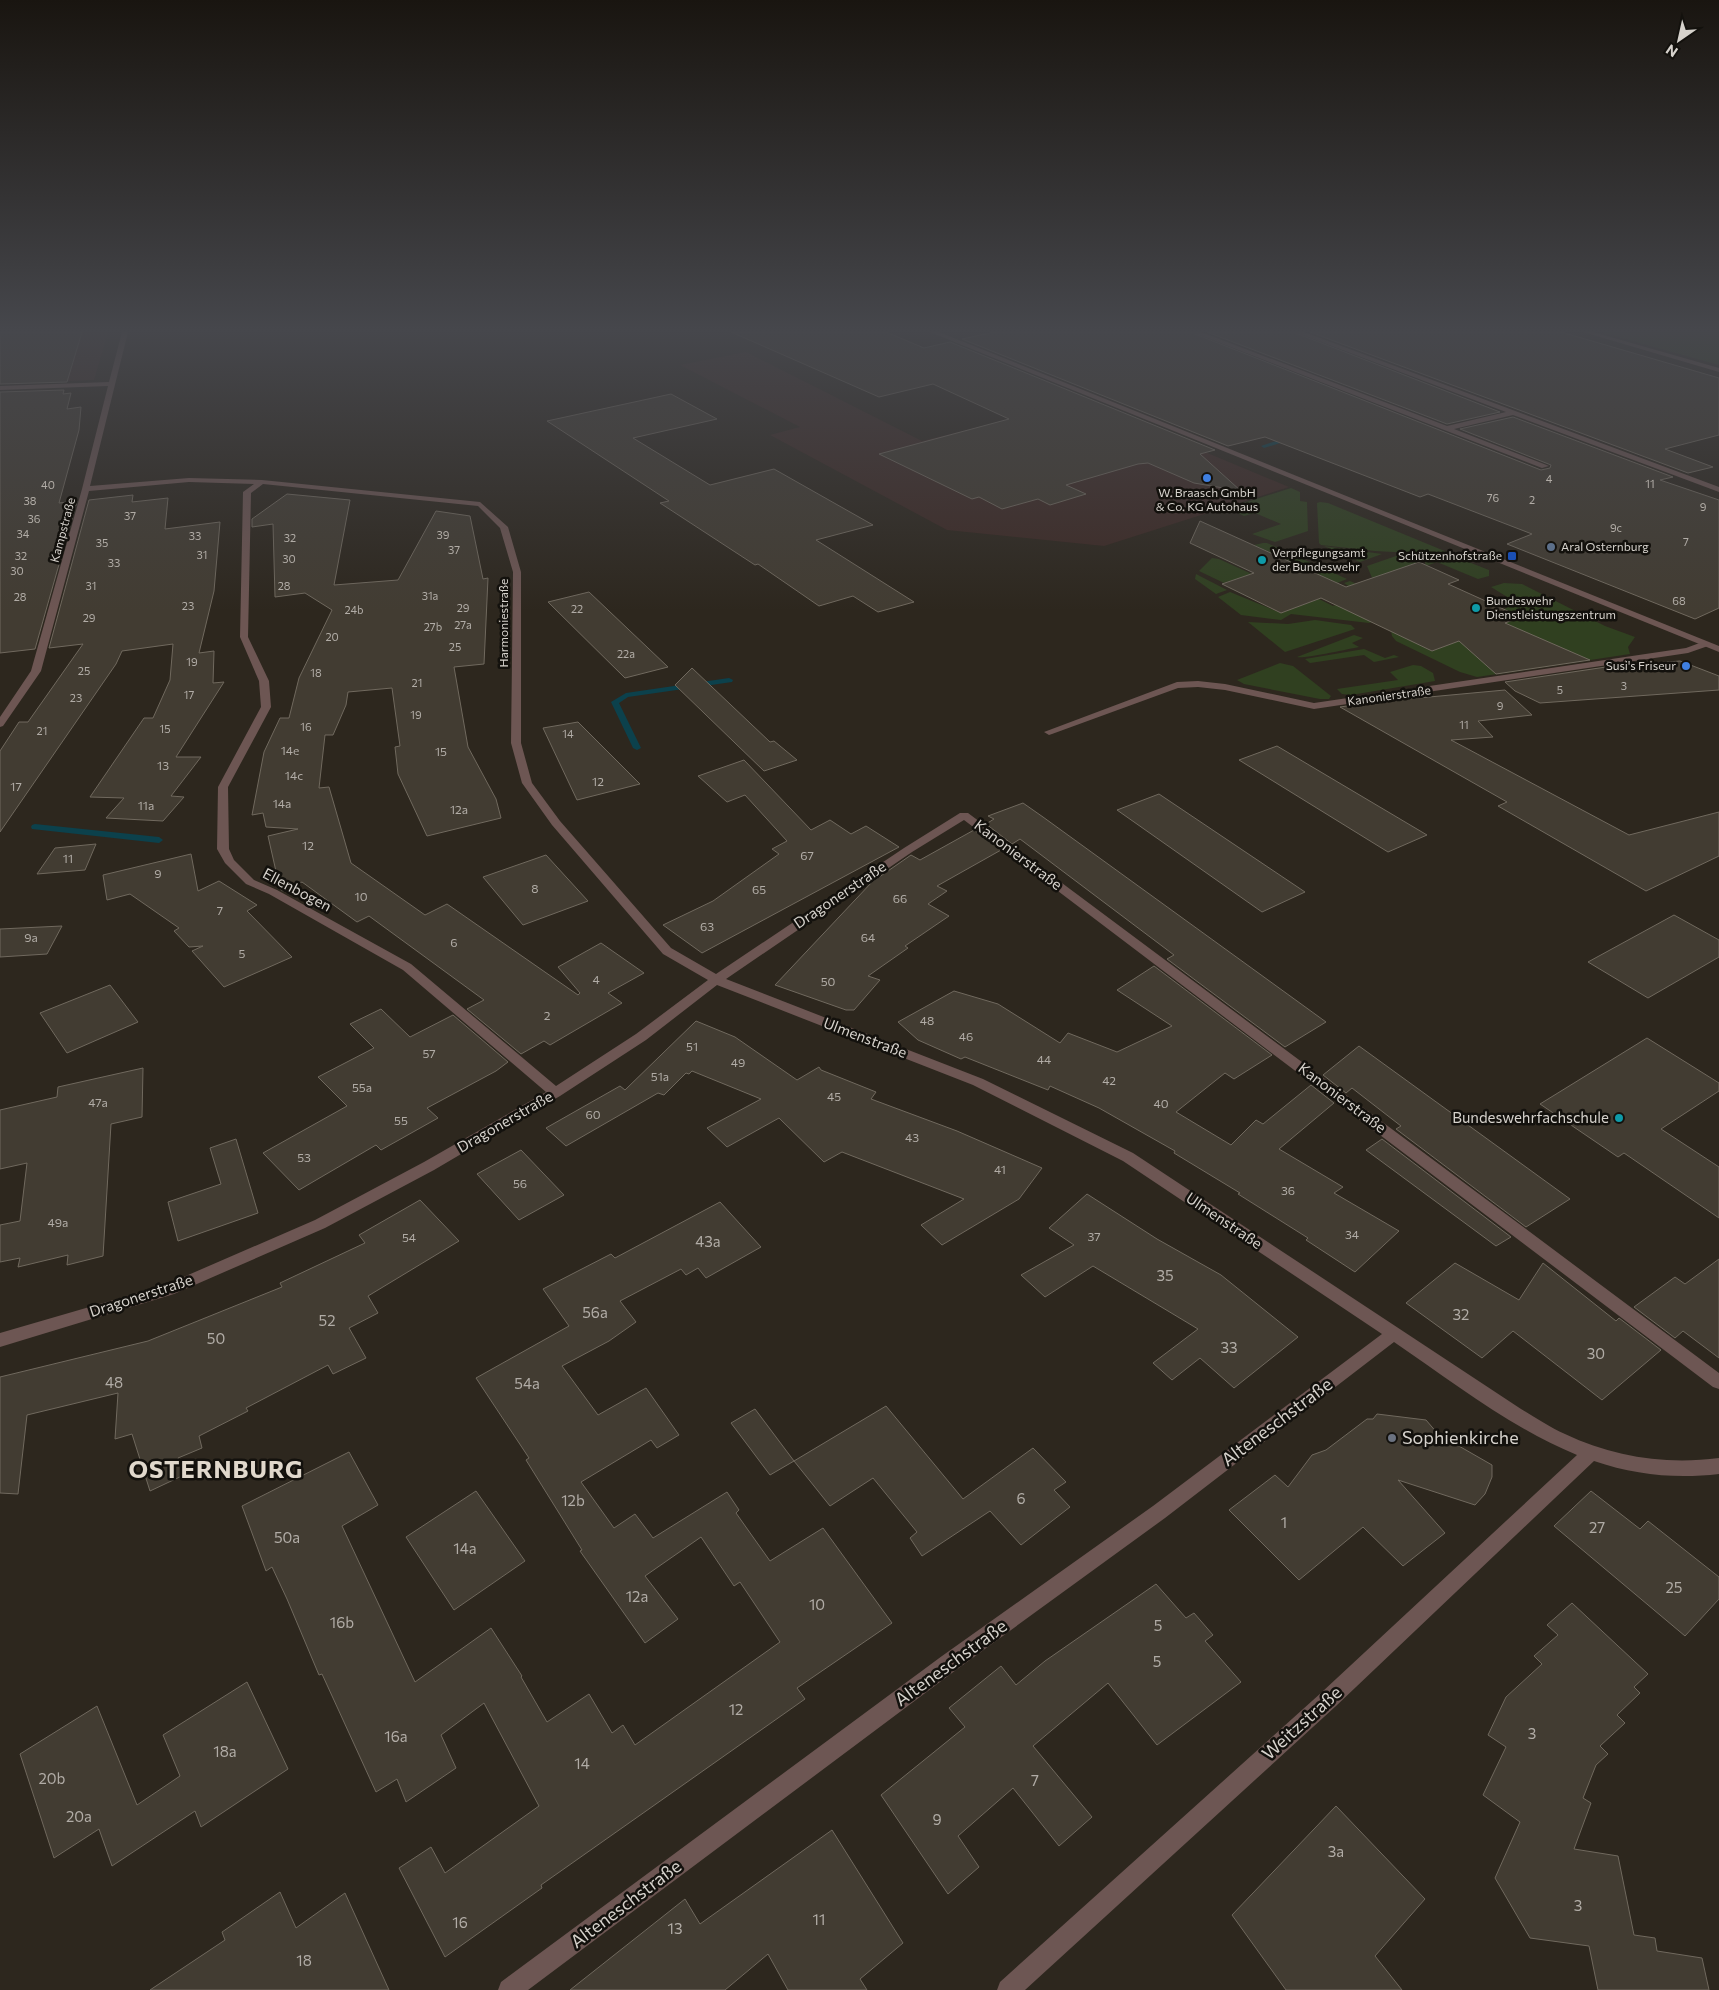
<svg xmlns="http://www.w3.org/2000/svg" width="1719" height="1990" font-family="Commissioner,sans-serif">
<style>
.commercial{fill:#3d2a25}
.green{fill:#304020}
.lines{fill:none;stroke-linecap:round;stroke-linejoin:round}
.stream{fill:#0c414c;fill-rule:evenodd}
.building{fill:#423c32;stroke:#70695e}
.minor{fill:#6d5653;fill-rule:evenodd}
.tertiary{fill:#6d5653;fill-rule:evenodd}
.shop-dot{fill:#3f7fe0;stroke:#13110d;stroke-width:2}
.service-dot{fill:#5c6f8a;stroke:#13110d;stroke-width:2}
.transit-dot{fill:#1a4fb4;stroke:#13110d;stroke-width:2}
.culture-dot{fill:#0f9aa8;stroke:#13110d;stroke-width:2}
.worship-dot{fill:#6b7280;stroke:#13110d;stroke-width:2}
.labels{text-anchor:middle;stroke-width:5;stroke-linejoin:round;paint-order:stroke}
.far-number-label{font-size:11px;fill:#b1aca6}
.far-poi-label{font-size:12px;fill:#d6d2cc;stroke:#13110d;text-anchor:start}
.far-street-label{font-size:12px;fill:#d6d2cc;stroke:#13110d}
.number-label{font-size:12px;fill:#b1aca6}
.street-label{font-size:15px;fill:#d6d2cc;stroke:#13110d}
.poi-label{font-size:15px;fill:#d6d2cc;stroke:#13110d;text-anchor:end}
.near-number-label{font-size:15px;fill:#b1aca6}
.near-street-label{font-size:18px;fill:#d6d2cc;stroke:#13110d}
.near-poi-label{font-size:18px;fill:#d6d2cc;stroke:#13110d;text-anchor:start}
.near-district-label{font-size:24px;font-weight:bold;letter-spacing:1px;fill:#e0d8cc;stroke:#13110d}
</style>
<rect width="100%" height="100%" fill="#2d271e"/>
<g class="commercial">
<polygon points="0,332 108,332 94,380 0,384"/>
<polygon points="746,352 922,441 1083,401 1289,487 1104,546 947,530 770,435 800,427 680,365"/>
</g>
<g class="green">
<polygon points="1600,332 1719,332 1719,365"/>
<polygon points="1291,488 1300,492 1300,501 1307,502 1308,531 1275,542 1252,534 1281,524 1255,513 1244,516 1228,508"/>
<polygon points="1320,502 1328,503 1447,552 1449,555 1375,551 1321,545 1319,543 1317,503"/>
<polygon points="1263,543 1267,543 1347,579 1337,583 1254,545"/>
<polygon points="1324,546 1382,554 1360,562"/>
<polygon points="1396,556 1418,557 1419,562 1373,580 1367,566"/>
<polygon points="1212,558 1219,559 1252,574 1224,583 1199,571"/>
<polygon points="1424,558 1466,561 1489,570 1489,576 1478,579 1437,562 1426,566"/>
<polygon points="1196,574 1227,590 1216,594 1195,579"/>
<polygon points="1350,581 1390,599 1396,613 1369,623 1291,614 1281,620 1241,615 1218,597 1230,592 1281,613 1319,599 1333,606 1361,595 1344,583"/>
<polygon points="1504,583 1522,584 1605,626 1635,637 1628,647 1630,654 1477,677 1460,672 1396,641 1392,636 1391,631 1432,651 1521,617 1504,609 1517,603 1491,587"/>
<polygon points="1315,620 1351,625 1355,629 1285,652 1248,622 1288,624"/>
<path d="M1354 635 1363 638 1352 643 1359 647C1349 649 1303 659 1297 657Z"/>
<polygon points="1364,649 1385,658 1394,655 1399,657 1374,662 1364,655 1310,663 1305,659"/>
<polygon points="1280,663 1293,666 1331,696 1329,699 1320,699 1244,684 1237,680"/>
<polygon points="1413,665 1421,666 1433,673 1435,681 1351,695 1342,694 1337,689 1398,680 1390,672"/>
</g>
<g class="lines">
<g class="stream">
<polygon points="1291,436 1293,437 1293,439 1264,448 1261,446"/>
<polygon points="729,678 733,680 732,682 628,697 619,703 641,748 637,750 633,748 611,702 626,693"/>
<polygon points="35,824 159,837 163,840 159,843 32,829 31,827 32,825"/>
</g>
</g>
<g class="building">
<polygon points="0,332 82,332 67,382 0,384"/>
<polygon points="731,332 886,332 924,348 950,342 1215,450 1200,454 1241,491 1194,483 1148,463 1138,464 1066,485 1086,494 1050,505 1038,499 1002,509 979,497 972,499 879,454 1009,419 933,384 879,397"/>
<polygon points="995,332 1190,332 1541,470 1550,468 1551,465 1460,429 1513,417 1673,477 1660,480 1719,500 1719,608 1695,619 1507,544 1532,534 1428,494 1420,497 1265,437 1228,446 962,339"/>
<polygon points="1207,332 1293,332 1500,412 1447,424"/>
<polygon points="1310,332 1561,332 1719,378 1719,435 1665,449 1713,467 1688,473"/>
<polygon points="64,390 63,394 71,393 67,409 81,407 79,430 59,503 77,501 35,649 0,653 0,392"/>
<polygon points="671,394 717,419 633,438 710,485 774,469 873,525 816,540 914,602 878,612 853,596 819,606 758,564 755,565 660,503 669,501 547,421"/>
<polygon points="287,494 350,500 334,585 398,580 436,511 470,516 483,579 488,578 484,664 454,667 468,747 496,799 501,818 427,836 398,774 395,747 400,746 392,688 348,692 346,705 333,735 325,735 319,788 329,787 351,863 425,915 447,904 578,995 580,993 558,967 601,943 644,973 608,993 622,1003 550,1045 544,1041 521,1054 467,1009 484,1000 369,916 357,922 302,882 283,891 280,889 268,836 298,829 266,827 263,813 252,815 264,752 280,718 289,718 299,678 332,610 305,593 275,597 273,524 252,527 252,519"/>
<polygon points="133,495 132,502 168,498 165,529 220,522 214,591 199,653 214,651 213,683 224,682 176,757 201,757 171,796 184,797 163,821 106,818 124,798 90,797 144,718 153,718 170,680 173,644 122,651 116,664 0,832 0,751 19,722 28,722 83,644 49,648 89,500"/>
<polygon points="1200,521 1346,587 1419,562 1459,580 1448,584 1521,617 1505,623 1590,660 1496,674 1459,641 1432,651 1321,598 1281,613 1222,584 1254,573 1190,543"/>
<polygon points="589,592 668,667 625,678 548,602"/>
<polygon points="1680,661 1719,676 1719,690 1540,703 1515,691 1505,682 1606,667"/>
<polygon points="692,668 770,742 774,741 797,760 764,771 675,685"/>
<polygon points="1505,690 1532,715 1478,721 1493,737 1451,740 1629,835 1719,812 1719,856 1646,891 1498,806 1507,802 1340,707 1375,702"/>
<polygon points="578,722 640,784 577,800 543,728"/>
<polygon points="1277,746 1427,835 1388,852 1239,760"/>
<polygon points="744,760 811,830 830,820 851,834 866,826 899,847 702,953 663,925 713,901 779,854 772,849 787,841 745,795 727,802 698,776"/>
<polygon points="1159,794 1305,892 1262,912 1117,810"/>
<polygon points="1023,803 1043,817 1326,1022 1285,1047 1167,959 1174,955 1020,839 1012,844 986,824 994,819 988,816"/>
<polygon points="974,830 1001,850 937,886 947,891 928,904 949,916 905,946 908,948 868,976 880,980 854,1010 846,1010 775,985 872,882 911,855 920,860"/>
<polygon points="96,844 85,870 37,874 55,848"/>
<polygon points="191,854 198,891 219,881 257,905 247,911 292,957 224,987 192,951 203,946 189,947 174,931 179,928 130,894 107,900 103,875"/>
<polygon points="546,855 588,901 523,925 483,877"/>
<polygon points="1674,915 1719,940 1719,957 1648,998 1588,962"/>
<polygon points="62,926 47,954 0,957 0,929"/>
<polygon points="1154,966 1272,1055 1234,1079 1225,1073 1176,1112 1231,1145 1256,1120 1263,1124 1311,1085 1334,1103 1279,1149 1343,1187 1334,1193 1399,1231 1355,1272 1306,1240 1308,1238 1238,1194 1240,1193 1174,1153 1175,1151 1099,1108 1050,1086 1048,1090 965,1057 961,1059 918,1040 898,1022 954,991 998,1004 1060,1043 1068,1033 1117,1052 1172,1026 1117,990"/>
<polygon points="110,985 138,1022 67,1053 40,1013"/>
<polygon points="381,1009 410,1037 453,1015 508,1062 496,1071 427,1108 438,1118 381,1150 376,1145 299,1190 263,1153 347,1106 318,1077 374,1048 350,1024"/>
<polygon points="696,1021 735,1037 797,1080 819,1067 821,1070 876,1092 871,1099 957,1131 1042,1168 1019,1199 942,1245 921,1225 964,1199 842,1152 824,1162 779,1118 727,1147 707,1128 761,1099 692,1071 689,1074 686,1073 664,1095 658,1093 566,1146 546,1128 620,1086 625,1090"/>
<polygon points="1647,1038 1719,1083 1719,1091 1661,1129 1719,1167 1719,1218 1624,1153 1618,1157 1540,1104"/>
<polygon points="1359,1046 1570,1199 1526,1227 1396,1129 1401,1126 1352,1088 1346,1093 1323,1075"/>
<polygon points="143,1068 142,1117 111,1124 103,1256 67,1265 68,1255 18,1267 20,1258 0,1262 0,1225 20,1221 27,1163 0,1169 0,1110 57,1097 58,1087"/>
<polygon points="236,1139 258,1213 178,1241 168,1202 221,1184 210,1148"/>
<polygon points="1382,1139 1511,1237 1496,1246 1366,1150"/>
<polygon points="521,1150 564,1195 519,1220 477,1174"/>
<polygon points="1087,1194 1157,1239 1221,1275 1298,1337 1234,1388 1200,1358 1172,1380 1153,1363 1198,1329 1093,1266 1045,1297 1021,1275 1074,1245 1049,1228"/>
<polygon points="420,1200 459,1241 368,1296 378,1313 349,1328 366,1358 333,1374 328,1365 246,1408 248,1411 199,1436 202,1448 178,1458 184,1475 150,1491 132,1434 115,1439 118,1393 27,1415 18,1494 0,1493 0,1377 148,1341 282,1287 280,1283 365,1243 359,1235"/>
<polygon points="720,1202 761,1247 706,1278 698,1268 686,1275 681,1269 620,1301 636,1322 609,1341 562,1366 598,1415 646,1388 679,1435 657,1448 651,1440 581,1482 614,1528 635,1514 653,1538 727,1492 739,1510 736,1513 770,1561 823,1528 892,1623 797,1688 805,1699 541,1885 542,1888 445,1957 399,1868 431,1847 445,1873 539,1806 484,1703 441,1735 456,1768 406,1802 397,1779 376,1792 322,1674 319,1675 287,1599 272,1567 266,1571 242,1506 349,1452 378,1505 342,1526 415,1682 491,1628 522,1676 521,1677 547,1722 589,1694 612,1733 623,1725 635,1745 780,1642 740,1582 734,1586 701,1537 645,1576 678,1619 645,1643 580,1551 582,1550 526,1460 529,1458 476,1378 569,1326 543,1289 611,1254 615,1258"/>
<polygon points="1719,1259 1719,1358 1683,1331 1675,1338 1634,1307 1675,1277 1685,1284"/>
<polygon points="1455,1263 1519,1300 1543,1263 1616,1321 1619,1318 1661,1350 1602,1400 1513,1331 1482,1358 1406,1303"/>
<polygon points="886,1406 963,1499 1033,1448 1066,1482 1054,1490 1070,1507 1021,1545 990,1511 922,1556 910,1538 917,1532 873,1478 830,1506 794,1461"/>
<polygon points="755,1409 794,1461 770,1475 731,1423"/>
<polygon points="1377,1414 1426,1420 1438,1434 1492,1465 1492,1477 1485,1494 1475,1505 1398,1480 1445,1533 1403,1566 1363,1527 1299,1580 1229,1510 1275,1475 1288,1487 1312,1455 1326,1450 1367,1419 1373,1419"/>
<polygon points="476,1491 525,1561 454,1610 406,1537"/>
<polygon points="1591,1491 1640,1529 1648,1521 1719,1577 1719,1599 1685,1636 1554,1526"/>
<polygon points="1156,1584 1186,1618 1194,1613 1213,1635 1205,1641 1241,1682 1157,1745 1108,1683 1033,1746 1092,1817 1059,1846 1013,1788 958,1836 979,1867 948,1894 881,1795 965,1727 949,1708 1001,1666 1016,1685 1045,1661"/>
<polygon points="1572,1603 1648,1674 1634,1687 1640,1693 1617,1715 1625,1723 1600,1746 1608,1754 1596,1765 1583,1798 1591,1803 1574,1849 1618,1856 1634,1935 1655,1938 1657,1951 1702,1958 1709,1990 1598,1990 1589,1946 1530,1938 1495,1878 1520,1822 1483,1795 1506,1747 1488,1735 1506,1697 1542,1664 1534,1656 1558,1635 1547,1625"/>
<polygon points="247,1682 288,1769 201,1827 195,1811 112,1866 99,1829 54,1858 20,1754 97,1706 137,1805 180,1776 163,1735"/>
<polygon points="1336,1806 1425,1899 1375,1956 1402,1990 1286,1990 1232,1915"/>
<polygon points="832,1830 903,1943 860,1979 867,1990 788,1990 768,1954 725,1990 570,1990 685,1899 700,1924"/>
<polygon points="280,1892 296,1928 345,1893 389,1990 150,1990 225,1940 222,1932"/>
</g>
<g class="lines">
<g class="minor">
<path d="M122 332H128L90 486 189 478 262 480 480 502 508 527 521 572V743L532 783 560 821 671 948 716 974 904 848 960 813H968L1719 1373V1389L1713 1387 964 820 912 852 726 979 983 1079 1133 1153 1521 1409C1535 1417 1549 1427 1565 1434 1613 1457 1666 1465 1719 1458V1474C1676 1479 1635 1475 1594 1461L1336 1706 1025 1990H997L1000 1982 1322 1692 1577 1455C1511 1428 1453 1382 1394 1342L1165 1518 956 1670 528 1990H498L501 1982 942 1656 1153 1506 1382 1334 1123 1161 973 1085 717 985 646 1040 560 1096 434 1170 325 1228 174 1294 0 1347V1333L165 1285 315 1220 424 1162 546 1092 403 970 269 894 246 884 225 863 217 849 218 787 261 707 259 681 240 637 243 492 254 484 189 482 89 491 41 671 3 726 0 727V717L31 671 82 489 108 386 0 390V386L109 382ZM263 484 478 506 500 528 513 572 511 743 522 783 552 825 663 954 708 980 636 1034 556 1086 411 964 277 890 254 880 234 860 229 849 228 787 271 707 269 681 248 637 251 493Z"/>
<polygon points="1192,332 1201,332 1447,426 1506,412 1295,332 1304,332 1719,487 1719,492 1513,415 1454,429 1549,466 1542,468"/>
<polygon points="1583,332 1593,332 1719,368 1719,372"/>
<polygon points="1705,641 1709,644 1708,646 1688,653 1314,709 1225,690 1198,687 1178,688 1052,734 1049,735 1044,732 1177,682 1198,681 1225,684 1314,703 1686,648"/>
</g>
<polygon class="tertiary" points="930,332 939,332 1719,646 1719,652"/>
</g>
<linearGradient id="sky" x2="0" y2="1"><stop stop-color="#191510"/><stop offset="0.54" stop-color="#46474c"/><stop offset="1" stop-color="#46474c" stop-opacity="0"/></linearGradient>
<rect width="1719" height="611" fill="url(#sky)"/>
<g class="shop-dot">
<circle cx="1207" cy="478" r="5"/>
<circle cx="1686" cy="666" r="5"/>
</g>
<circle class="service-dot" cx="1551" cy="547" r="5"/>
<rect class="transit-dot" x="1507" y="551" width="10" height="10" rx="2.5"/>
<g class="culture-dot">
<circle cx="1262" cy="560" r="5"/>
<circle cx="1476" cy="608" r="5"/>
<circle cx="1619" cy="1118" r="5"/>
</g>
<circle class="worship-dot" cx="1392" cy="1438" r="5"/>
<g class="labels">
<g class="far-number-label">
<text x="1549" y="483">4</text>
<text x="1650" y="488">11</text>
<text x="48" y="489">40</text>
<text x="1493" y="502">76</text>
<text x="1532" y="504">2</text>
<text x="30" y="505">38</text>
<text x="1703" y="511">9</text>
<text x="130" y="520">37</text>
<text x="34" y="523">36</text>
<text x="1616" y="532">9c</text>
<text x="23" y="538">34</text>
<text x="443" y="539">39</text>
<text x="195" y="540">33</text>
<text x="290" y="542">32</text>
<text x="1686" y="546">7</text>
<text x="102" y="547">35</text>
<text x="454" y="554">37</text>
<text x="202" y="559">31</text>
<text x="21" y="560">32</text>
<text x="289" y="563">30</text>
<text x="114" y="567">33</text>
<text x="17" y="575">30</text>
<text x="91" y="590">31</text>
<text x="284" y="590">28</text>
<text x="430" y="600">31a</text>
<text x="20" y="601">28</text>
<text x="1679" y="605">68</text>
<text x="188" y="610">23</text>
<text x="463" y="612">29</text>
<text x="577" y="613">22</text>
<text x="354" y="614">24b</text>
<text x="89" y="622">29</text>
<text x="463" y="629">27a</text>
<text x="433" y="631">27b</text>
<text x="332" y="641">20</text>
<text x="455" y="651">25</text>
<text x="626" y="658">22a</text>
<text x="192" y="666">19</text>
<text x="84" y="675">25</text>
<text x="316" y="677">18</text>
<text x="417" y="687">21</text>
<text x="1624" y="690">3</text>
<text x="1560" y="694">5</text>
<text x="189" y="699">17</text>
<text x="76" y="702">23</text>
<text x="1500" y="710">9</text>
<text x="416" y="719">19</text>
<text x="1464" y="729">11</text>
<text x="306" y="731">16</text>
<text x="165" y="733">15</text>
<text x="42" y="735">21</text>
<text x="568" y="738">14</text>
</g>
<g class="far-poi-label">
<text x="1207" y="497" text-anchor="middle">W. Braasch GmbH<tspan x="1207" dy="14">&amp; Co. KG Autohaus</tspan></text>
<text x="1561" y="551">Aral Osternburg</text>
<text x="1272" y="557">Verpflegungsamt<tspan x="1272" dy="14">der Bundeswehr</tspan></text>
<text x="1502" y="560" text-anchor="end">Schützenhofstraße</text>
<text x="1486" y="605">Bundeswehr<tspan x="1486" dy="14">Dienstleistungszentrum</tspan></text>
<text x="1676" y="670" text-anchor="end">Susi's Friseur</text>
</g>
<g class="far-street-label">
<text transform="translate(63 530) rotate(-75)" y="4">Kampstraße</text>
<text transform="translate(504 623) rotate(-90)" y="4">Harmoniestraße</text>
<text transform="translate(1389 696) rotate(-8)" y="4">Kanonierstraße</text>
</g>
<g class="number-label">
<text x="290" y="755">14e</text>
<text x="441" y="756">15</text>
<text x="163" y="770">13</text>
<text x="294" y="780">14c</text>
<text x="598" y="786">12</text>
<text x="16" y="791">17</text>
<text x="282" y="808">14a</text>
<text x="146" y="810">11a</text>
<text x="459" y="814">12a</text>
<text x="308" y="850">12</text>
<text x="807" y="860">67</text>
<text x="68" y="863">11</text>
<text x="158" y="878">9</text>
<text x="535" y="893">8</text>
<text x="759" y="894">65</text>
<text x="361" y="901">10</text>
<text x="900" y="903">66</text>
<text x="220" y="915">7</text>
<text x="707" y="931">63</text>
<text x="31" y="942">9a</text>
<text x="868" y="942">64</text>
<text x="454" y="947">6</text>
<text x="242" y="958">5</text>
<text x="596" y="984">4</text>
<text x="828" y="986">50</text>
<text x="547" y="1020">2</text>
<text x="927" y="1025">48</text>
<text x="966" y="1041">46</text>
<text x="692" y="1051">51</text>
<text x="429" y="1058">57</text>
<text x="1044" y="1064">44</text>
<text x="738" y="1067">49</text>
<text x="660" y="1081">51a</text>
<text x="1109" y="1085">42</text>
<text x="362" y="1092">55a</text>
<text x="834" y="1101">45</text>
<text x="98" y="1107">47a</text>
<text x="1161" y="1108">40</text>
<text x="593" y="1119">60</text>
<text x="401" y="1125">55</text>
<text x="912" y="1142">43</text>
<text x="304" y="1162">53</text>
<text x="1000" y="1174">41</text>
<text x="520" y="1188">56</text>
<text x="1288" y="1195">36</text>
<text x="58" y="1227">49a</text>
<text x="1352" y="1239">34</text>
<text x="1094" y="1241">37</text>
<text x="409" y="1242">54</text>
</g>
<g class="street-label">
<text transform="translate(1018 855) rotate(37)" y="5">Kanonierstraße</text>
<text transform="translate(297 890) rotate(28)" y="5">Ellenbogen</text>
<text transform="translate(840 895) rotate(-34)" y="5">Dragonerstraße</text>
<text transform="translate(865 1038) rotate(21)" y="5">Ulmenstraße</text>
<text transform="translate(1342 1098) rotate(37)" y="5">Kanonierstraße</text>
<text transform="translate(505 1122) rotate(-30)" y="5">Dragonerstraße</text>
<text transform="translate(1224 1221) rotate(34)" y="5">Ulmenstraße</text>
<text transform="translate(141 1296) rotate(-18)" y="5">Dragonerstraße</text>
</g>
<g class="poi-label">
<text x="1609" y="1123">Bundeswehrfachschule</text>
</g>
<g class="near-number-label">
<text x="708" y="1247">43a</text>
<text x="1165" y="1281">35</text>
<text x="595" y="1318">56a</text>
<text x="1461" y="1320">32</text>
<text x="327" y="1326">52</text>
<text x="216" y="1344">50</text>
<text x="1229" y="1353">33</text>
<text x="1596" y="1359">30</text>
<text x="114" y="1388">48</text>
<text x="527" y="1389">54a</text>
<text x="1021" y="1504">6</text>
<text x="573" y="1506">12b</text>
<text x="1284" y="1528">1</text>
<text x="1597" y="1533">27</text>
<text x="287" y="1543">50a</text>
<text x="465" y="1554">14a</text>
<text x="1674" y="1593">25</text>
<text x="637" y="1602">12a</text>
<text x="817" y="1610">10</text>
<text x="342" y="1628">16b</text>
<text x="1158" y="1631">5</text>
<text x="1157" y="1667">5</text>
<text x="736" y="1715">12</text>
<text x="1532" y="1739">3</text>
<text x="396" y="1742">16a</text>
<text x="225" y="1757">18a</text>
<text x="582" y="1769">14</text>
<text x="52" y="1784">20b</text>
<text x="1035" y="1786">7</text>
<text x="79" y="1822">20a</text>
<text x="937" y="1825">9</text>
<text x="1336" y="1857">3a</text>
<text x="1578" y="1911">3</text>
<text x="819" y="1925">11</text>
<text x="460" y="1928">16</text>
<text x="675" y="1934">13</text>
<text x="304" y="1966">18</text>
</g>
<g class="near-street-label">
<text transform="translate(1277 1422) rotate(-37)" y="6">Alteneschstraße</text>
<text transform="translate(951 1663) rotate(-36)" y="6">Alteneschstraße</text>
<text transform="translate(1302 1723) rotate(-42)" y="6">Weitzstraße</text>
<text transform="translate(626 1904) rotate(-37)" y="6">Alteneschstraße</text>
</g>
<g class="near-poi-label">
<text x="1402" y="1444">Sophienkirche</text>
</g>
<g class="near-district-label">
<text x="216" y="1478">OSTERNBURG</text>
</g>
</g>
<g transform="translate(1679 40) rotate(214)" stroke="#13110d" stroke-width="4" paint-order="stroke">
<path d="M0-4L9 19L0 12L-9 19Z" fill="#d6d2cc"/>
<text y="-8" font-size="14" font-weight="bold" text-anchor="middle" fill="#d6d2cc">N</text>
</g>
</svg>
